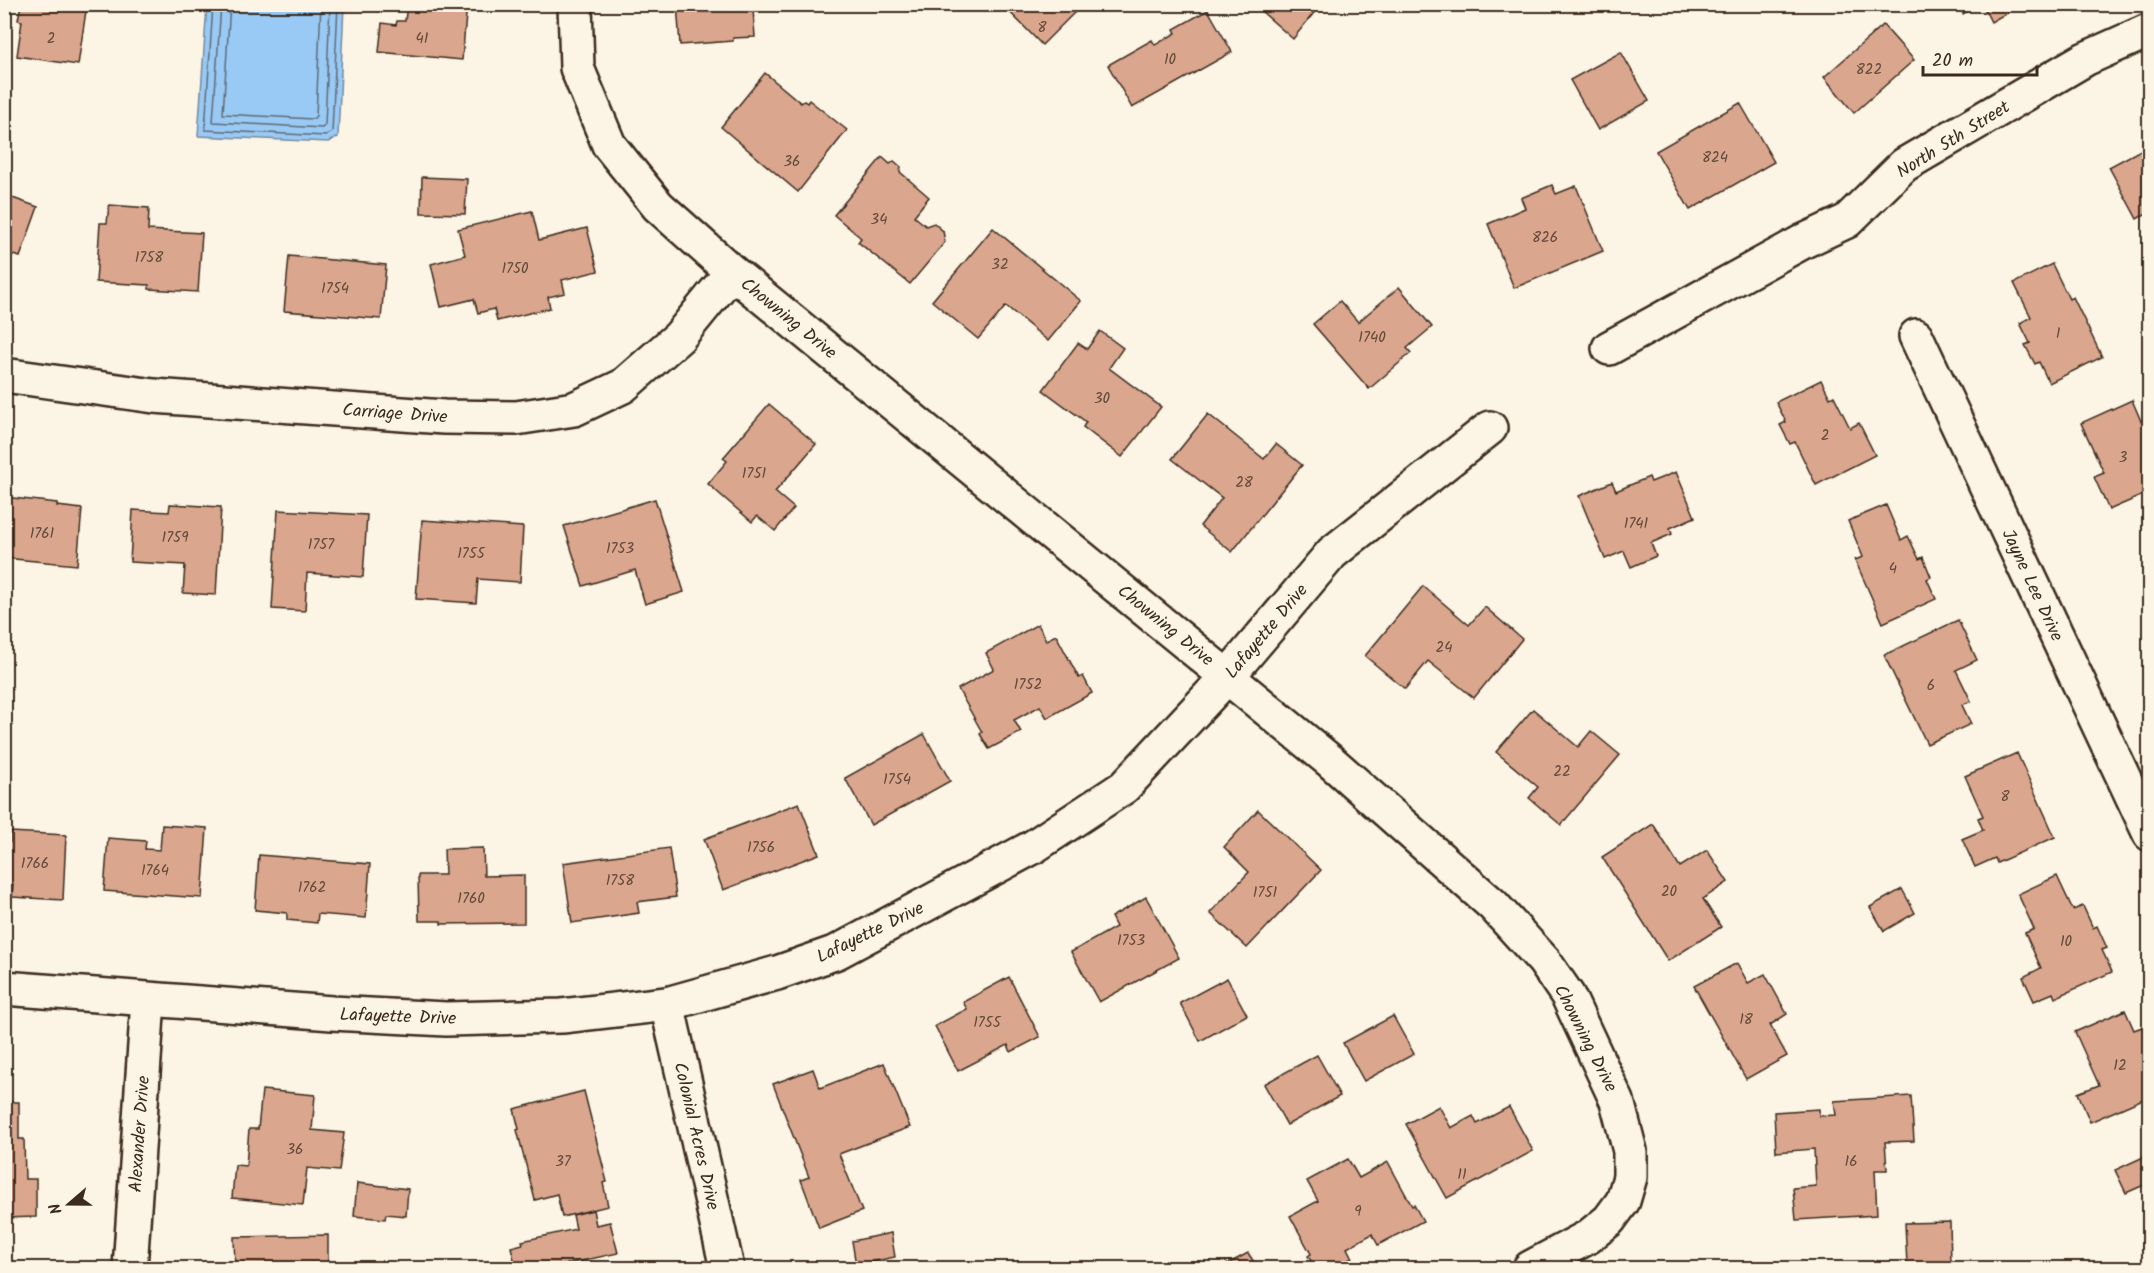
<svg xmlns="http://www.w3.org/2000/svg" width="2154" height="1273" font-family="Kalam,sans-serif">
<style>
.water{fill:#99caf5;stroke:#738a9f;stroke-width:1.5}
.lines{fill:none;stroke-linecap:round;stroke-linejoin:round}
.shore{stroke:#616a74;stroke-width:1.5}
.building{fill:#daa68e;stroke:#3b2a1e;stroke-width:1.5}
.minor-casing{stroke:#3b2a1e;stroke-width:38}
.minor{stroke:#fcf5e5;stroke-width:33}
.labels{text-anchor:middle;stroke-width:4.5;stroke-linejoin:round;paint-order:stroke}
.number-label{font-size:15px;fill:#63493a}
.street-label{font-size:18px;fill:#3b2a1e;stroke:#fcf5e5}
</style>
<rect width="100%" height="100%" fill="#fcf5e5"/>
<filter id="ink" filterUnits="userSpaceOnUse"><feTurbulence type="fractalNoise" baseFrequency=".0167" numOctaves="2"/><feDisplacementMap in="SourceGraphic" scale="12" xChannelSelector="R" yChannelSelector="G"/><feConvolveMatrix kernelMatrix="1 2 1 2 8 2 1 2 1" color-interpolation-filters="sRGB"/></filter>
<g filter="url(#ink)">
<polygon class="water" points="207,5 344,5 338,137 328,142 198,136"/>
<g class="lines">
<g class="shore">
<polyline points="213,4 205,130 326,136 332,132 338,4"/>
<polyline points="221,4 213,122 322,128 325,125 330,4"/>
<polyline points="230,4 223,114 313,119 316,116 321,4"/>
</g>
</g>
<g class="building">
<polygon points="21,4 87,4 78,65 17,56 22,21 18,20"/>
<polygon points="407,4 467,4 462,60 379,52 382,23 396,25 397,21 405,21"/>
<polygon points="677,4 732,4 732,11 753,9 755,37 733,38 733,41 680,45"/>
<polygon points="1002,4 1076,4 1079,8 1042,45"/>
<polygon points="1253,4 1321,4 1293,39"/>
<polygon points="1958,4 1980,4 1963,14"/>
<polygon points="1982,4 2022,4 1991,22"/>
<polygon points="1208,10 1232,52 1132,108 1108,65 1152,40 1155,45 1176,33 1174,29"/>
<polygon points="1883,25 1914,60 1854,113 1824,77"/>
<polygon points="1621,52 1649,101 1598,130 1570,80"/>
<polygon points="765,73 801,103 804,101 807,103 809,100 847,130 798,192 721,127"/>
<polygon points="1740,103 1774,162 1690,210 1656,151"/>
<polygon points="2150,145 2150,211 2137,219 2109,167"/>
<polygon points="882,157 890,164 894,161 901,167 900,172 929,197 914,216 926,226 934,223 943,231 945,242 910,284 858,242 861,238 834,215"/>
<polygon points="422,177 467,179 465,214 421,213"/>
<polygon points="1552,185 1556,194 1576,186 1603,251 1514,288 1488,224 1525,208 1521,198"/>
<polygon points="4,195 38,207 20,257 4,252"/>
<polygon points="109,205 149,208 148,230 202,233 198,292 149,289 149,285 96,282 100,223 107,223"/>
<polygon points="532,211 539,240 587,228 598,271 562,280 565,293 548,297 550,308 497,321 494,309 478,313 474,299 441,307 431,264 465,255 458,229"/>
<polygon points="993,228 1081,301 1048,341 1006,306 978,339 932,301"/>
<polygon points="289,256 386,265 381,319 284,311"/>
<polygon points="2052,264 2069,299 2073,297 2102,357 2049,383 2039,362 2035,364 2025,345 2030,343 2020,323 2031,317 2014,283"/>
<polygon points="1399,287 1432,327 1407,348 1411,353 1369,389 1313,324 1340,301 1358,322"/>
<polygon points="1100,331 1123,348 1109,368 1161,407 1122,457 1083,427 1086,422 1043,390 1078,343 1087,349"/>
<polygon points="1821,380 1830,398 1834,396 1850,428 1859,423 1875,455 1816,485 1795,442 1790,444 1780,425 1786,422 1776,402"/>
<polygon points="2132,400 2141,421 2146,419 2150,428 2150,492 2109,510 2094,477 2104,473 2081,423"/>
<polygon points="769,404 816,444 775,492 794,508 775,531 757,516 752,522 708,484 727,461 723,458"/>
<polygon points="1208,414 1264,459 1276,444 1302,465 1232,552 1200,526 1222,498 1172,459"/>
<polygon points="1676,472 1695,517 1670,528 1672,534 1651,543 1656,556 1631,567 1624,551 1605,559 1579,496 1612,482 1616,491 1649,477 1651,482"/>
<polygon points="4,497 57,503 57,506 82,509 77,565 4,558"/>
<polygon points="655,499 684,592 645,604 635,570 583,586 564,526"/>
<polygon points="170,504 221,507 216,595 183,593 185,565 130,562 133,510 169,512"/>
<polygon points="1886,505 1901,540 1908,536 1919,559 1923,557 1931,577 1927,579 1936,599 1883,623 1855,560 1863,557 1848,521"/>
<polygon points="278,510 367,515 363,577 307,573 305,611 272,609"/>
<polygon points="422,520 523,527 520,582 478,579 476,603 416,599"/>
<polygon points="1423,586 1469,625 1485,607 1522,639 1474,698 1428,661 1405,689 1365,656"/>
<polygon points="1958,620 1977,660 1956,670 1971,701 1962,705 1971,724 1927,744 1884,655"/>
<polygon points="1038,624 1046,640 1056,635 1079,678 1083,676 1092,693 1047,718 1040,706 1014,720 1021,732 989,749 980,734 982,732 958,689 994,669 986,653"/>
<polygon points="1533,709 1578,747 1591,731 1620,755 1561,825 1529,798 1538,787 1496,752"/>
<polygon points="924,734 950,781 871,825 845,778"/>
<polygon points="2017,753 2055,837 1997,863 1995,858 1975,867 1962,839 1983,830 1978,818 1983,816 1965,776"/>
<polygon points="799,803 819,854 723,890 704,839"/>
<polygon points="1258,810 1321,870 1247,948 1210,913 1249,872 1224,847"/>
<polygon points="1653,824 1680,867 1707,850 1728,882 1703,899 1721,927 1668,961 1602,857"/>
<polygon points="162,825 207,828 202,898 104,891 108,838 146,841 145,849 160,850"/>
<polygon points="10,832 66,835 63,900 12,897 13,884 4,884 4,842 10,842"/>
<polygon points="483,848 484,876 524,875 524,923 441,924 441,921 419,921 418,875 445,875 444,849"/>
<polygon points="669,848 676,897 637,902 639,913 572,923 563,863"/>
<polygon points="259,855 370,864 366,918 318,914 317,923 287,920 287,913 255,910"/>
<polygon points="2057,876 2073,910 2083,906 2093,928 2097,926 2107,948 2102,950 2112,972 2055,998 2053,993 2034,1001 2023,977 2041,968 2025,933 2034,929 2018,894"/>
<polygon points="1902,889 1915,913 1884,931 1870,907"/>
<polygon points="1146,897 1179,958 1099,1002 1071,952 1116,927 1111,917"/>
<polygon points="1737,963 1748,983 1765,974 1787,1014 1770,1025 1787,1056 1746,1079 1694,986"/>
<polygon points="1009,977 1040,1037 1011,1052 1008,1045 958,1071 935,1026 967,1009 963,1002"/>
<polygon points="1227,978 1247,1015 1200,1041 1180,1003"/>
<polygon points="2125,1010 2134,1030 2142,1027 2150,1044 2150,1096 2090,1122 2078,1093 2099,1085 2075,1032"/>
<polygon points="1393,1016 1414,1054 1364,1081 1343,1043"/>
<polygon points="1317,1055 1340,1096 1287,1125 1264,1084"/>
<polygon points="884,1063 910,1127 839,1154 862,1211 819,1228 801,1180 809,1177 773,1084 813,1069 820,1088"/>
<polygon points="262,1090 315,1095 312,1130 344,1133 339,1171 307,1168 303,1205 232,1198 235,1165 246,1166 249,1129 258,1129"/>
<polygon points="584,1091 607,1182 603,1183 608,1206 562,1217 557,1194 535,1200 517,1130 519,1129 514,1109"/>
<polygon points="1911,1096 1914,1141 1885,1142 1887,1170 1875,1170 1877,1215 1796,1220 1793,1188 1816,1186 1814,1149 1776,1152 1774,1112 1819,1109 1819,1116 1836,1115 1834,1101"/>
<polygon points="4,1102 19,1102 19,1139 24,1139 25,1179 36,1179 36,1217 4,1218"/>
<polygon points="1439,1106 1451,1128 1473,1116 1477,1124 1509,1107 1533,1151 1447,1198 1406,1124"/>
<polygon points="2150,1154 2150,1196 2144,1185 2126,1193 2115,1170"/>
<polygon points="1348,1159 1359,1178 1388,1162 1412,1206 1414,1205 1423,1221 1378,1245 1372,1234 1347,1248 1352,1258 1334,1268 1315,1268 1308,1256 1311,1254 1290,1216 1318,1201 1307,1181"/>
<polygon points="357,1183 408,1189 406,1216 386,1214 385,1219 354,1216"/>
<polygon points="593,1210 596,1225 610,1222 618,1253 567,1264 568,1268 516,1268 511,1247 523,1244 522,1241 576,1229 573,1215"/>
<polygon points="1950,1222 1951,1264 1907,1265 1905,1223"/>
<polygon points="891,1233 895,1257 856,1265 852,1241"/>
<polygon points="328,1235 328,1268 235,1268 234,1237"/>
<polygon points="1248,1253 1258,1268 1220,1268"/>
</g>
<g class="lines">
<defs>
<g id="minor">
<polyline points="575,4 577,68 609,145 658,206 732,272 1329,760 1493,905 1544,961 1568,996 1617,1101 1630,1151 1630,1177 1623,1201 1609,1220 1588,1237 1530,1268"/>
<polyline points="1916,336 2150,834"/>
<polyline points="1609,348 1804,241 1847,221 1904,165 2085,59 2150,30"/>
<polyline points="4,375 154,396 444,417 516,418 574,409 623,386 679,337 732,272"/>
<polyline points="4,988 332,1013 446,1019 562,1016 667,1004 777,973 837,952 1033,847 1124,787 1228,676 1332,553 1490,428"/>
<polyline points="667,1004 727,1268"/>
<polyline points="130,1268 148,1000"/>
</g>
</defs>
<use href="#minor" class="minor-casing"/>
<use href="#minor" class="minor"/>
</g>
</g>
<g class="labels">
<g class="number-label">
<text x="1042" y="32">8</text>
<text x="51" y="43">2</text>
<text x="422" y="43">41</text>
<text x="1170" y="64">10</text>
<text x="1869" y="74">822</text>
<text x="1715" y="162">824</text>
<text x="792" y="166">36</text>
<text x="879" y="224">34</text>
<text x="1545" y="242">826</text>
<text x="149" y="262">1758</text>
<text x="1000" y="269">32</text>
<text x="515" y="273">1750</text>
<text x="335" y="293">1754</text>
<text x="2058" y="338">1</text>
<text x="1372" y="342">1740</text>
<text x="1102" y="403">30</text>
<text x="1825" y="440">2</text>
<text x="2123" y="462">3</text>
<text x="754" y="478">1751</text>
<text x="1244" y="487">28</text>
<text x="1636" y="528">1741</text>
<text x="42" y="538">1761</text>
<text x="175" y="542">1759</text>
<text x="321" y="549">1757</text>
<text x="620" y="553">1753</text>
<text x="471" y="558">1755</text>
<text x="1893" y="573">4</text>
<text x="1444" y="652">24</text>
<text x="1028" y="689">1752</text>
<text x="1931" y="690">6</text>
<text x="1562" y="776">22</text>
<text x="897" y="784">1754</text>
<text x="2005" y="801">8</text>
<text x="761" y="852">1756</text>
<text x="35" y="868">1766</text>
<text x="155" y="875">1764</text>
<text x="620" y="885">1758</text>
<text x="312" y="892">1762</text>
<text x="1669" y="896">20</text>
<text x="1265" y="897">1751</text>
<text x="471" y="903">1760</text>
<text x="1131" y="945">1753</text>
<text x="2066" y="946">10</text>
<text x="1746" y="1024">18</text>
<text x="987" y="1027">1755</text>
<text x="2120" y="1070">12</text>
<text x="295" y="1154">36</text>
<text x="563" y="1166">37</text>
<text x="1851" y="1166">16</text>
<text x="1462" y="1179">11</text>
<text x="1358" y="1216">9</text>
</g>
<g class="street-label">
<text transform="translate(1953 139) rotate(-32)" y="6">North 5th Street</text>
<text transform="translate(789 318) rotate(39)" y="6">Chowning Drive</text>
<text transform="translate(395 413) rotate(4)" y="6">Carriage Drive</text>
<text transform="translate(2033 585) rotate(65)" y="6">Jayne Lee Drive</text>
<text transform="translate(1166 625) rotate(39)" y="6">Chowning Drive</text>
<text transform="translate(1266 631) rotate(-50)" y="6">Lafayette Drive</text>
<text transform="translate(870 932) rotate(-26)" y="6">Lafayette Drive</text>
<text transform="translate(398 1016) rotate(2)" y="6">Lafayette Drive</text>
<text transform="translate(1586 1038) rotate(63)" y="6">Chowning Drive</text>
<text transform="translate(139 1134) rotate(-86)" y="6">Alexander Drive</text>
<text transform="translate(697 1136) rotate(77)" y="6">Colonial Acres Drive</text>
</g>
</g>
<rect width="2154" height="1273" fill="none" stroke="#fcf5e5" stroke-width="24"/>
<rect x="12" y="12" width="2130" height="1249" fill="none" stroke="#3b2a1e" stroke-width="2" filter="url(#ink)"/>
<g transform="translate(69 1204) rotate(250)" stroke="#fcf5e5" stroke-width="4.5" paint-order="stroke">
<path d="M0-4.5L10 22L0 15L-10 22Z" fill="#3b2a1e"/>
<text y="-9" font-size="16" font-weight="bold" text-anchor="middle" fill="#3b2a1e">N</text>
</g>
<path d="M1923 66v9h114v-9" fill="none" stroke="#3b2a1e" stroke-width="3"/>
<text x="1932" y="66" font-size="18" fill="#3b2a1e" stroke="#fcf5e5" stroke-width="4.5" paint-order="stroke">20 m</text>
</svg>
